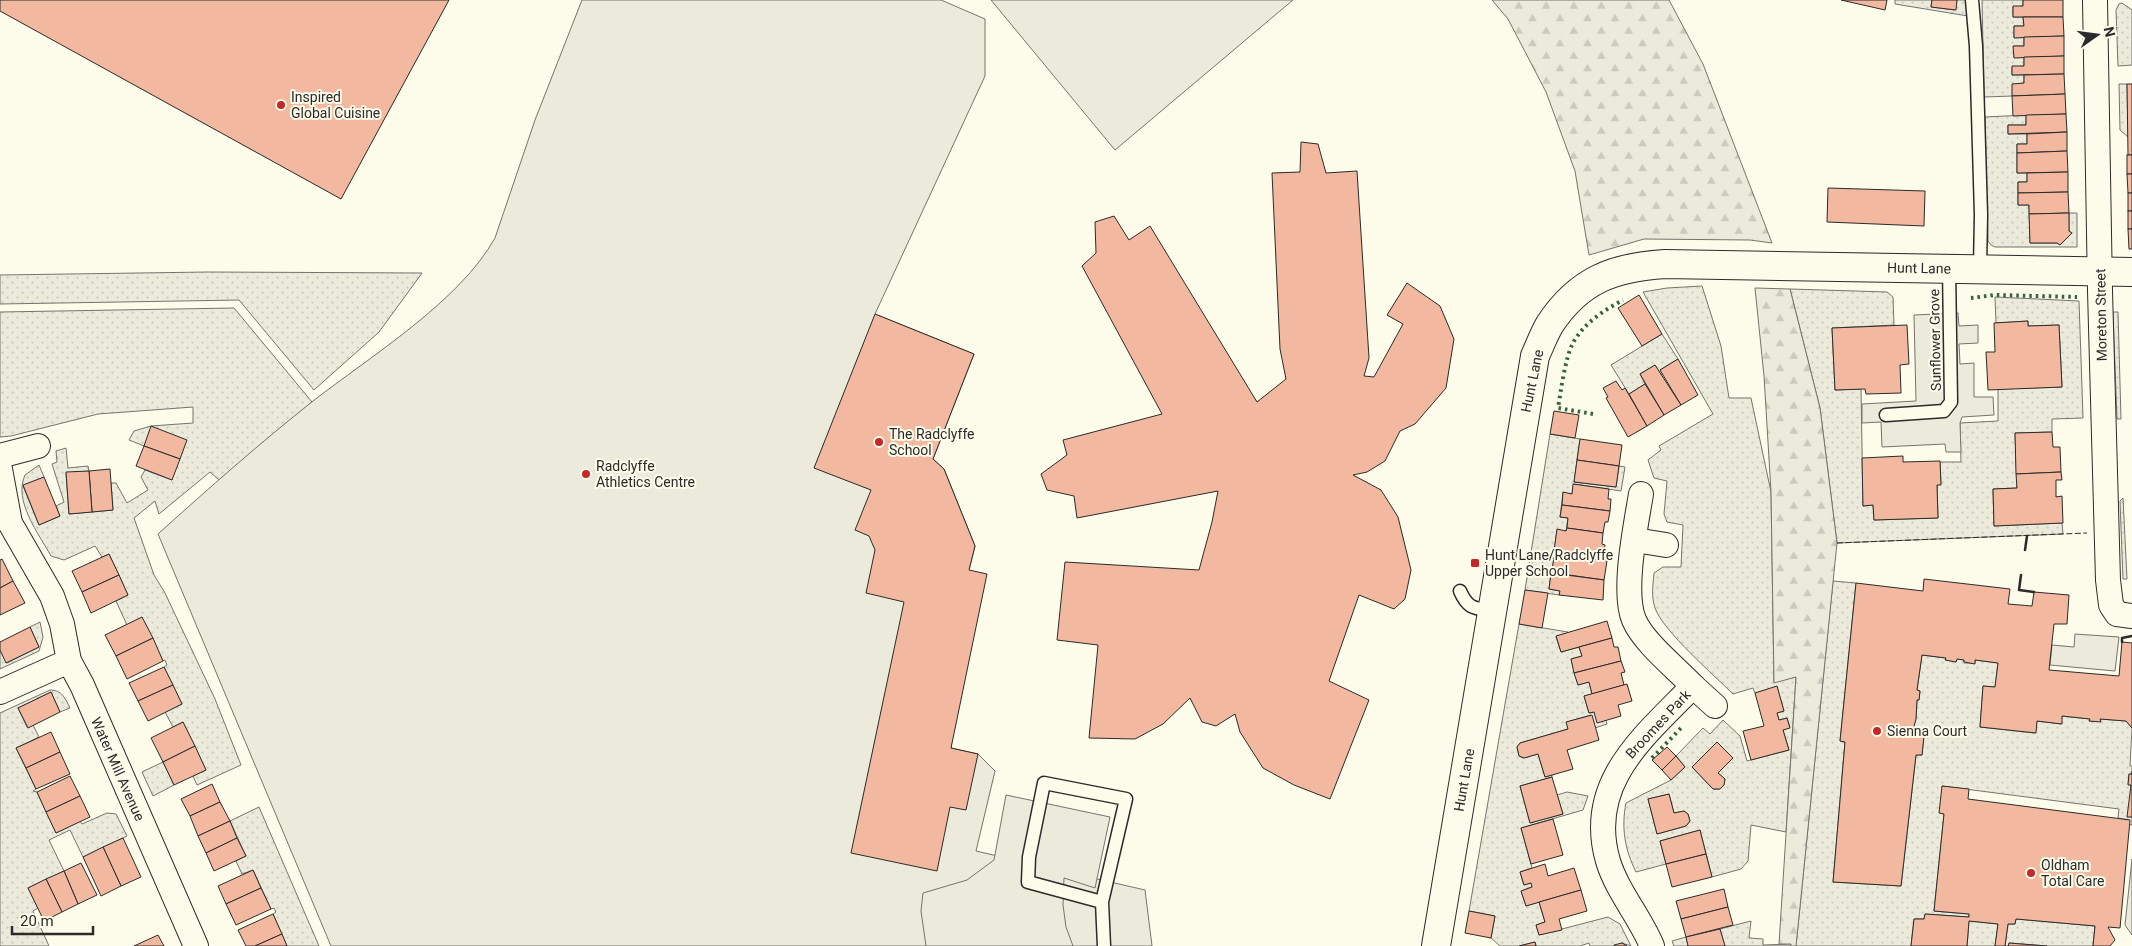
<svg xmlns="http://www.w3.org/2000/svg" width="2132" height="946" font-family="Roboto,sans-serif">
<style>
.green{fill:url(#green-dots);stroke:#74746e;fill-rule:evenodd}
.forest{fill:url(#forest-firs);stroke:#74746e}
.pitch{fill:#ecebdb;stroke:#74746e}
.parking{fill:#eceadb;stroke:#74746e}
.building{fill:#f2b8a0;stroke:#2b2b2b}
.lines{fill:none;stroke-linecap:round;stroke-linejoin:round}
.lane-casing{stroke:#2b2b2b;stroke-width:15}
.street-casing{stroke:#2b2b2b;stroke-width:26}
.secondary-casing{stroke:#2b2b2b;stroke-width:30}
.lane{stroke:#fdfbea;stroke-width:12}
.street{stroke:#fdfbea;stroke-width:24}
.secondary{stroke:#fdfbea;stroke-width:28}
.hedge{stroke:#34623c;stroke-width:4;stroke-dasharray:2.5 4;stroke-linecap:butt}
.fence{stroke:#2b2b2b;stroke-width:1;stroke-dasharray:6 2.5;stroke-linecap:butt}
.wall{stroke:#2b2b2b;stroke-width:2.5}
.poi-dot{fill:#c62828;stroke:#fdfbea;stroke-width:2}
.labels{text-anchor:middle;stroke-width:4;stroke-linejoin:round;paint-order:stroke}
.poi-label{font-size:14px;fill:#2b2b2b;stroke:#fdfbea;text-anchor:start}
.street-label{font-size:14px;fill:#2b2b2b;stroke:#fdfbea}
</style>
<defs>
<pattern id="green-dots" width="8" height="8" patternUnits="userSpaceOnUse" patternTransform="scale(1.25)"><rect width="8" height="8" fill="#ecebdb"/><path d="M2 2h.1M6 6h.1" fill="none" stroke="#cbcabc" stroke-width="1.8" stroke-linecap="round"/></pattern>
<pattern id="forest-firs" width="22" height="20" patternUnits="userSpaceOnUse" patternTransform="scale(1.25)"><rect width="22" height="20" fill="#ecebdb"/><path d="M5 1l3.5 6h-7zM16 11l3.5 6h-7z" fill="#cbcabc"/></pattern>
</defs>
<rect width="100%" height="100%" fill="#fdfbea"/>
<g class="green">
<polygon points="1895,0 1932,0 1931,7 1955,10 1957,0 1966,0 1968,16 1895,4"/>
<polygon points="1982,0 2023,0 2023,6 2013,7 2013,17 2023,17 2024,26 2014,26 2014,37 2024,37 2024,46 2014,46 2014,57 2024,57 2024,66 2012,67 2012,75 2024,75 2024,83 2012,96 1984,97"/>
<polygon points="2122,3 2132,10 2132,65 2118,66 2116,10 2119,4"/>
<polygon points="2119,84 2127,84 2128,137 2120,130"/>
<polygon points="2026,115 2026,125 2008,125 2008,134 2027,134 2027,144 2017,144 2017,173 2027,173 2027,182 2018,182 2018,205 2029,205 2030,243 2057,243 2060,245 2072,233 2069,231 2069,213 2077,213 2077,247 1995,247 1991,245 1988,241 1985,117"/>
<polygon points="208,272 422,273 379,332 314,390 239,300 0,304 0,275"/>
<path d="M1702 286 1721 346 1729 398H1751L1771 492 1774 682 1796 677 1786 832 1751 825 1748 861 1741 869 1712 877 1700 830 1660 841 1666 864 1636 872C1625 850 1621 828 1626 803L1671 780 1685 767 1676 756 1703 728 1710 734 1723 720 1740 736 1747 761 1789 750 1783 730 1790 727 1787 718 1779 720 1777 713 1784 711 1777 687 1755 693 1753 688 1733 694C1714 675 1663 631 1655 608 1651 596 1653 585 1654 573L1663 567H1681L1683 525 1667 522 1664 514 1667 481 1654 478 1648 460 1661 450 1659 446 1713 414 1643 292 1667 288ZM1717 742 1718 773 1725 779 1724 785 1720 789H1713L1692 767ZM1669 794 1674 813 1684 811 1688 814 1690 821 1686 826 1657 834 1648 799Z"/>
<polygon points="1790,289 1887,292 1893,297 1894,325 1832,328 1835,390 1861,389 1863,506 1873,505 1874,520 1938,518 1937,485 1941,484 1940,462 1961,462 1960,423 1998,421 1998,389 2062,387 2059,325 2028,326 2028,321 1996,323 1995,297 2079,301 2083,418 2052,419 2052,432 2015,433 2017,488 1993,489 1994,526 2062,523 2063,534 1837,543 1820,408"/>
<path d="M234 308 312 402 219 480 210 472 159 514 155 501 134 518 154 575 165 593 215 699 241 765 197 785 193 776 206 770 183 722 173 727 165 712 182 704 164 667 167 665 165 660 163 661 142 618 127 625 116 601 128 595 109 554 102 557 95 546 64 560 51 556C39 534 13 501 25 475L39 465 44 477 23 486 39 525 60 516 56 506 64 502 52 464 57 462 56 451 66 448 68 468 88 466 89 471 66 473 69 514 113 510 111 483H116L127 503 148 490 141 477 145 470 172 480 152 426 144 446 129 440 134 431 151 426 193 423V407L98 414 11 436 0 437V312Z"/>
<polygon points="2113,312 2118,312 2121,419 2117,419"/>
<polygon points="1662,334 1678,359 1660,370 1663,374 1661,375 1655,365 1640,374 1645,384 1629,394 1611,365"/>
<polygon points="1550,434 1580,439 1574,482 1616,487 1619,466 1625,467 1621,491 1574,484 1572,494 1563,493 1560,517 1568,518 1566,531 1557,530 1554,551 1603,557 1603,560 1564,555 1564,558 1554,557 1553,570 1563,571 1562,574 1551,573 1549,589 1560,591 1559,595 1525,590"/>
<polygon points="2123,498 2127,579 2123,579 2120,501"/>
<polygon points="1833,581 1856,583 1840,741 1845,742 1833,882 1901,886 1916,755 1922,755 1924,736 1912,734 1916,718 1917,700 1919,700 1920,691 1917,690 1922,655 1946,658 1946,660 1956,662 1957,659 1964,660 1964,663 1975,663 1975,660 1998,663 1995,687 1983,686 1980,727 2035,733 2037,721 2061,724 2062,716 2090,719 2089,721 2101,721 2100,719 2126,721 2132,728 2130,766 2132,766 2132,774 2129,774 2128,784 2131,785 2132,825 2129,824 2129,820 2118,818 2119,809 1942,786 1944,814 1934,911 1969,914 1969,917 1925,914 1924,919 1914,919 1911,946 1796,946"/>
<polygon points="40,622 43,637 39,651 0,669 0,650 7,663 39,647 30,627"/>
<polygon points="1519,624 1568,632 1569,633 1556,637 1561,652 1579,647 1582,656 1571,659 1578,685 1589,682 1592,694 1584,696 1589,713 1594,712 1606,720 1607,724 1595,728 1591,715 1567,722 1568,729 1520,743 1517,747 1519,756 1523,758 1538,754 1545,777 1552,775 1552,777 1520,786 1530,823 1563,814 1557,795 1567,792 1588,796 1583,810 1521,828 1532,868 1520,872 1524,885 1531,883 1532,887 1521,891 1526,906 1539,902 1545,922 1536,925 1539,935 1608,917 1620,924 1631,946 1622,943 1614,946 1590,946 1589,943 1580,946 1536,946 1535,942 1519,946 1500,946 1491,938 1495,916 1469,911"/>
<path d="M50 690C62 690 65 698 70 708L60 712 51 692 18 708 27 727 33 725 39 737 16 748 36 789 33 791 37 792 56 833 80 821 82 824 107 813 116 814 127 836 83 857 70 830 49 840 64 871 28 888 38 908 33 911 49 946H0V713Z"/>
<polygon points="163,762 174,785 153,796 142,772"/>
<polygon points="259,807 319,946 287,946 273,914 276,912 274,908 271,909 253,870 242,874 236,861 246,856 230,821"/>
<polygon points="2016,919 2095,926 2093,946 2047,946 2009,943 2008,946 2005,946 2008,924 2015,924"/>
<polygon points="1751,921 1749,938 1763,939 1763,945 1791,944 1791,946 1725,946 1720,929"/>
<polygon points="1969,921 1998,924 1995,946 1967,946"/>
<polygon points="1686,937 1688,946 1674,946 1672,941"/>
</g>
<g class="forest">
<polygon points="1492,0 1669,0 1703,64 1772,243 1750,240 1644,239 1589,255 1575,171 1546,92 1508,19"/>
<polygon points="1755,288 1790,289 1820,408 1837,543 1796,946 1791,946 1791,944 1779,944 1796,677 1774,683 1771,492 1764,376"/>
</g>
<g class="pitch">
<path d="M582 0H941L985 19V76L875 314 974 354 933 459 944 469 975 546 969 570 951 748 978 754 995 771 976 851 1145 890 1152 946H331L158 534C209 488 260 443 313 401 371 356 460 301 495 238L535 120Z"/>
<polygon points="991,0 1293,0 1115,150"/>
</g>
<g class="parking">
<polygon points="1958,313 1959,326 1978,325 1978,343 1959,344 1960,364 1974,363 1974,397 1993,397 1994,415 1962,417 1960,423 1961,452 1946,452 1945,444 1882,447 1881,422 1862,423 1862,404 1916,401 1914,315"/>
<polygon points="2075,634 2119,637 2115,671 2050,665 2052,645 2074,647"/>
<polygon points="1006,795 1110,817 1095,888 1064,878 1063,905 1066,927 1073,946 926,946 921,911 923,893 967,880 994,860"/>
<polygon points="2132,859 2132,935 2125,925"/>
</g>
<g class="building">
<polygon points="0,0 449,0 341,199 0,11"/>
<polygon points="1841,0 1887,0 1885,10"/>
<polygon points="1932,0 1957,0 1956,10 1931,7"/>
<polygon points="2023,0 2063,0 2063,17 2013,17 2013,6 2023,6"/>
<polygon points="2023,17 2063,17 2064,36 2014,38 2014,26 2024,26"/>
<polygon points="2064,36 2064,56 2014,58 2013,46 2024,46 2024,37"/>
<polygon points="2064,56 2064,74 2012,75 2012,66 2024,66 2024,57"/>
<polygon points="2064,74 2065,94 2012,96 2012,84 2024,83 2024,75"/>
<polygon points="2127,84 2132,84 2132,155 2128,155"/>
<polygon points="2065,94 2066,114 2013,116 2012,96"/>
<polygon points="2066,114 2067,132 2008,134 2008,125 2026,125 2026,115"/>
<polygon points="2067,132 2067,151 2017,153 2017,144 2027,144 2027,134"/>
<polygon points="1301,142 1318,144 1326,173 1357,171 1369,358 1364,376 1374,377 1403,324 1387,315 1407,283 1440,306 1454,339 1446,388 1415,424 1400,431 1385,461 1367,472 1353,475 1381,490 1398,517 1411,570 1405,599 1394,609 1359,595 1329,681 1369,700 1330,799 1294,785 1263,768 1240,732 1235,714 1216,726 1202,722 1190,698 1163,724 1135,739 1089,738 1098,645 1057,640 1065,562 1199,570 1212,522 1218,491 1077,518 1074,496 1047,490 1041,474 1067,455 1063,440 1162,414 1082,266 1096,253 1095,222 1114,216 1129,240 1150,226 1257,402 1286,379 1280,349 1272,173 1300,172"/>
<polygon points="2067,151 2068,172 2017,173 2017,153"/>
<rect x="2127" y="155" width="5" height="19"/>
<polygon points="2068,172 2068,192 2018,193 2018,182 2027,182 2027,173"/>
<polygon points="2127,174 2132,174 2132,193 2128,193"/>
<polygon points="1828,188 1925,191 1924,226 1827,222"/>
<polygon points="2068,192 2069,213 2029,214 2029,205 2018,205 2018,193"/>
<rect x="2128" y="193" width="4" height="18"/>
<rect x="2128" y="211" width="4" height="18"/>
<polygon points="2069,213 2069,231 2072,233 2060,245 2057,243 2030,243 2029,214"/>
<polygon points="2128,229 2132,229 2132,249 2129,249"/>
<polygon points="1639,295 1662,334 1642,346 1618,308"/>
<polygon points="875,314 974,354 933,459 944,469 975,546 969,570 987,574 951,748 978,754 966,810 950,807 937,871 851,853 904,602 866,593 875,550 869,536 855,530 871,490 814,468"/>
<polygon points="2028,321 2028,326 2059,325 2062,387 1988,390 1986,352 1995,352 1994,323"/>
<polygon points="1907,325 1909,364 1900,365 1901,393 1866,394 1865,389 1835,390 1832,328"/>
<polygon points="1678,359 1698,395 1681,405 1660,370"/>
<polygon points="1655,365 1681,405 1664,415 1640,374"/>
<polygon points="1616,381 1622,390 1625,388 1647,426 1628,437 1606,398 1608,397 1603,388"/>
<polygon points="1645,384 1664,415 1647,426 1629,394"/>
<polygon points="1554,411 1579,415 1575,438 1550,434"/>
<polygon points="151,426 187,440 180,459 144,446"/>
<polygon points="2052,432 2053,447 2060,447 2061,472 2016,474 2015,433"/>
<polygon points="1580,439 1622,445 1619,466 1577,460"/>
<polygon points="144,446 180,459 172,480 136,466"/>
<polygon points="1903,456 1903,462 1940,461 1941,485 1937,485 1938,518 1874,520 1873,505 1863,506 1862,458"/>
<polygon points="1577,460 1619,466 1616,487 1574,482"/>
<polygon points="110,469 113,510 92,512 89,471"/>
<polygon points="89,471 92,512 69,514 66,472"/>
<polygon points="2061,472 2062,480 2056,480 2056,497 2062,496 2063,523 1994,526 1993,489 2017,488 2016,474"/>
<polygon points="44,477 60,516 39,525 23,485"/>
<polygon points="1573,484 1609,489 1608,499 1611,499 1610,511 1562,505 1563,492 1572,494"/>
<polygon points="1562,505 1610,511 1608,522 1605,522 1603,533 1567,528 1568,518 1560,517"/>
<polygon points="1567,528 1603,533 1602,544 1605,545 1603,557 1554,551 1557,529 1566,531"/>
<polygon points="109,554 119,575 82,592 72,571"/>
<polygon points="1564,555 1607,561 1604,580 1562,574 1563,571 1552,570 1554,557 1564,558"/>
<polygon points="2,559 13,581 0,588 0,560"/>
<polygon points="1551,573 1604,580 1603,600 1559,595 1560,591 1549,589"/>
<polygon points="119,575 128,595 91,613 82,592"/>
<polygon points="1924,579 2010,589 2008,604 2032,606 2034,592 2069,595 2067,624 2054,624 2049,670 2119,676 2122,642 2132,643 2132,728 2126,721 2100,719 2101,722 2089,721 2090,719 2062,716 2062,724 2037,721 2036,733 1980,727 1983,686 1995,687 1998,663 1975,660 1975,664 1964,662 1964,660 1957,659 1956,662 1945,660 1946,658 1922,655 1917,690 1920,691 1919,700 1917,700 1916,719 1912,734 1924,736 1922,755 1916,755 1901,886 1833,882 1845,742 1840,741 1856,583 1923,591"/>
<polygon points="13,581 25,603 0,615 0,588"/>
<polygon points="1525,590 1548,593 1542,628 1519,624"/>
<polygon points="142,617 153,638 116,656 105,635"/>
<polygon points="1607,621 1612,638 1561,652 1556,636"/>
<polygon points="30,627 39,647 6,663 0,650 0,642"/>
<polygon points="153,638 163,661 127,679 116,656"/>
<polygon points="1612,638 1614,647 1618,647 1621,661 1574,673 1571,659 1582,656 1579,647"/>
<polygon points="1621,661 1625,672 1621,673 1624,685 1592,694 1589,682 1578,685 1574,673"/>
<polygon points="164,667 173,685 138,701 129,683"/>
<polygon points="1627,684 1632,701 1618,705 1621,716 1597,723 1594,712 1589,713 1584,696"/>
<polygon points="173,685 182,704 148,721 138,701"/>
<polygon points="1777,686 1784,711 1777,713 1779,720 1787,718 1790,728 1783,730 1789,750 1751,760 1743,731 1764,726 1755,693"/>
<polygon points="51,692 60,712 28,728 18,708"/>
<polygon points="1592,715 1599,740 1567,750 1573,769 1545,777 1538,754 1524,758 1519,756 1517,747 1520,743 1568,729 1566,722"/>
<polygon points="183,722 195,746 163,762 151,738"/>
<polygon points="51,732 60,752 26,768 16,748"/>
<polygon points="1717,742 1733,758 1718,773 1725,779 1724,785 1720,789 1713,789 1692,767"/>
<polygon points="195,746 206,770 174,785 163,762"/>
<polygon points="1667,747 1676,756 1662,770 1652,760"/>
<polygon points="60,752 70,774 36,789 26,768"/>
<polygon points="1676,756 1685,767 1671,780 1662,770"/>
<polygon points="2132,771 2132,817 2127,817 2131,785 2128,785 2129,774 2132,774"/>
<polygon points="70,776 80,796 46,812 37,792"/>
<polygon points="1552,777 1563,814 1530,823 1520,786"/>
<polygon points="212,784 220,802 190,816 181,799"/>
<polygon points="1942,786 1969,789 1968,799 2130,820 2120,928 2108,927 2115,940 2110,946 2093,946 2095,926 2016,919 2015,924 2008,924 2005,946 1995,946 1998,924 1969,921 1967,946 1911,946 1914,919 1924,919 1925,914 1969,917 1969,914 1934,911 1944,814 1939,813"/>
<polygon points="1669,794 1674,813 1684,811 1688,814 1690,821 1686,826 1657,834 1648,799"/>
<polygon points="80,796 90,817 56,833 46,812"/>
<polygon points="220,802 230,821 198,836 190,816"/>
<polygon points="1553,819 1563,855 1531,864 1521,828"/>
<polygon points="230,821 237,838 206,853 198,836"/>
<polygon points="1700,830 1706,854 1666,864 1660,841"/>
<polygon points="123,838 141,877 121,886 103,847"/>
<polygon points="237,838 246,856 214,871 206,853"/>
<polygon points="103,847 121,886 101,896 83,857"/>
<polygon points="1706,854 1712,877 1672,887 1666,864"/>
<polygon points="81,863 97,895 78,904 64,871"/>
<polygon points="1545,864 1548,876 1574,868 1581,890 1526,906 1521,891 1532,887 1531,883 1524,885 1520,872"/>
<polygon points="253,870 261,888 226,904 218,886"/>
<polygon points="64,871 78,904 62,912 46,879"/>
<polygon points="46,879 62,912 44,921 28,888"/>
<polygon points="261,888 271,909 236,925 226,904"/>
<polygon points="1724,889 1728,907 1681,919 1676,901"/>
<polygon points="1581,890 1587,911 1559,919 1562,930 1539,935 1536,925 1545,922 1539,902"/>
<polygon points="1728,907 1733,925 1686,937 1681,919"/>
<polygon points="1469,911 1495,916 1491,938 1465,933"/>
<polygon points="273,914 282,934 255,946 246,946 238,930"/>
<polygon points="1720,929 1725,946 1688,946 1686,937"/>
<polygon points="282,934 287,946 255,946"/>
<polygon points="158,935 164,946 134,946"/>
<polygon points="1535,942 1536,946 1519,946"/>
<polygon points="1622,943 1627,946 1614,946 1614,945"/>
<polygon points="2009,943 2047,946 2008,946"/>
</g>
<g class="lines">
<defs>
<g id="lane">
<polyline points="1972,0 1976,46 1981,215 1980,268"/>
<polyline points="1886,415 1944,411 1951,402 1949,268"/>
<path d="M1460 591C1468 609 1474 608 1492 611"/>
<polyline points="1102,902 1028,882 1029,857 1044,783 1126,799 1102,902 1104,946"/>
</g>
<g id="street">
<polyline points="2095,0 2100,291 2108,580 2111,605 2117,614 2132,616"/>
<polyline points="0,456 38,446"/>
<polyline points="0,469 10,523 52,596 62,624 69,661 82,685 196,946"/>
<path d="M1641 494C1636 525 1622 591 1634 620 1644 643 1676 668 1693 686 1645 736 1585 782 1608 861 1617 891 1640 917 1652 946"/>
<polyline points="1635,540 1666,545"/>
<polyline points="1693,686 1715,706"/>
<polyline points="0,692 69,661"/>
</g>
<path id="secondary" d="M1436 946 1535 356C1540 345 1544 334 1550 324 1579 280 1614 267 1665 264L2132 272"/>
</defs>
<use href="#lane" class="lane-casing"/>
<use href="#street" class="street-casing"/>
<use href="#secondary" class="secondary-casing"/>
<use href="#lane" class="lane"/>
<use href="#street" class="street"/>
<use href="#secondary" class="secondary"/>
<g class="hedge">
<polyline points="1971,298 1995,295 2077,297"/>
<path d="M1593 414 1558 408C1561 391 1565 358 1573 343 1583 324 1604 310 1623 300"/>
<polyline points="1652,758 1682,727"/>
</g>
<polyline class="fence" points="1837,543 2087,533"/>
<g class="wall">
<polyline points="2025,550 2027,536"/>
<polyline points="2021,575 2019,590 2034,592"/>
<polyline points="2122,642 2122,638 2132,636"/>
</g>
</g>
<g class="poi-dot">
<circle cx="281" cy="105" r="5"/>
<circle cx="879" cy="442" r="5"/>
<circle cx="586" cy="474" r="5"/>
<rect x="1470" y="558" width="10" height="10" rx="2.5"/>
<circle cx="1877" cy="731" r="5"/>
<circle cx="2031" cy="873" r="5"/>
</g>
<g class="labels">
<g class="poi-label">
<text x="291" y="102">Inspired<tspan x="291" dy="16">Global Cuisine</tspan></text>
<text x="889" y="439">The Radclyffe<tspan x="889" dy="16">School</tspan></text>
<text x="596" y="471">Radclyffe<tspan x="596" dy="16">Athletics Centre</tspan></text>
<text x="1485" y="560">Hunt Lane/Radclyffe<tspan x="1485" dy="16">Upper School</tspan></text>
<text x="1887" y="736">Sienna Court</text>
<text x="2041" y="870">Oldham<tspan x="2041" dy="16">Total Care</tspan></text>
</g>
<g class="street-label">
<text transform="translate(1919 268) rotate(1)" y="5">Hunt Lane</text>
<text transform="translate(2101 315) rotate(-91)" y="5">Moreton Street</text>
<text transform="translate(1935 340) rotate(-91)" y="5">Sunflower Grove</text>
<text transform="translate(1532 381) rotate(-78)" y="5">Hunt Lane</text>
<text transform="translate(1658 724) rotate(-47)" y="5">Broomes Park</text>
<text transform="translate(118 769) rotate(66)" y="5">Water Mill Avenue</text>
<text transform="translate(1464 780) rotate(-80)" y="5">Hunt Lane</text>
</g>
</g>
<g transform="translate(2097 35) rotate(76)" stroke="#fdfbea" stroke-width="4" paint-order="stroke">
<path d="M0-4L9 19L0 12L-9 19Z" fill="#2b2b2b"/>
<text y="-8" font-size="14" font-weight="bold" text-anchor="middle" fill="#2b2b2b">N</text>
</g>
<path d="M12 926v8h81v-8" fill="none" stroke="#2b2b2b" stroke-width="2.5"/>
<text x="20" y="926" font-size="15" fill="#2b2b2b" stroke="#fdfbea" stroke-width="4" paint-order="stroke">20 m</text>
</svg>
